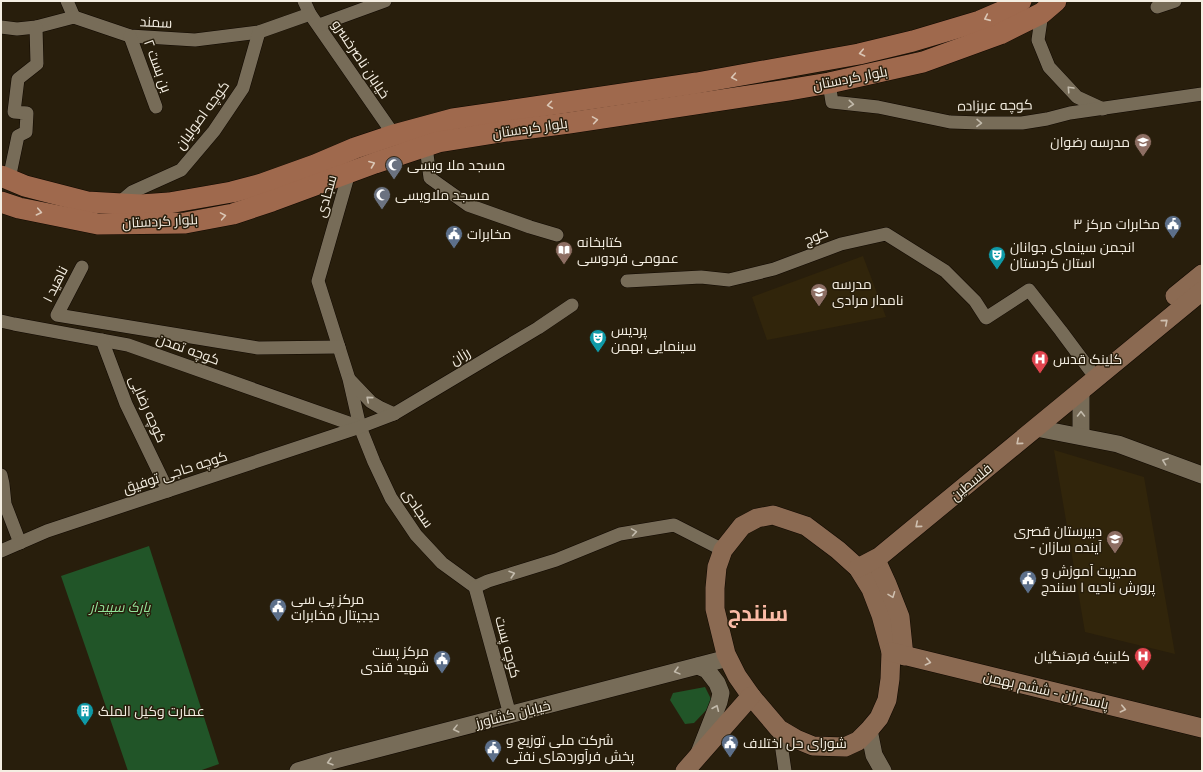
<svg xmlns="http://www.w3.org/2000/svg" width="1203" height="772" font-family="Spectral,Cairo,serif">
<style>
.built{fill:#31250b}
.green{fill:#215528}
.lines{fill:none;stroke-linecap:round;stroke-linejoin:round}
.minor-casing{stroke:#100800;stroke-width:14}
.tertiary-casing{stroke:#100800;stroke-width:18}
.secondary-casing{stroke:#100800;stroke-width:20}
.primary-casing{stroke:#100800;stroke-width:22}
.minor{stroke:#776c58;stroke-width:13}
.tertiary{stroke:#776c58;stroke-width:17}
.secondary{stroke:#8b6a52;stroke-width:19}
.primary{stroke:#9f694d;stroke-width:21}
.oneway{stroke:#dac6b5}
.oneway2{stroke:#c2baab}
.oneway3{stroke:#cfc0b0}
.labels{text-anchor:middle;stroke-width:3;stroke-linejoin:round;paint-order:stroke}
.street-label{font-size:14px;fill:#f4eee2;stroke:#281e0c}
.poi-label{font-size:14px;fill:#f4eee2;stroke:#281e0c;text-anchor:start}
.park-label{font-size:14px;font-style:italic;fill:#93e49a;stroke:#281e0c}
.town-label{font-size:22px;font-weight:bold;fill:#fcbca7;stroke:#281e0c}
</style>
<rect width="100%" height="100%" fill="#281e0c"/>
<g class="built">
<polygon points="863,256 886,317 767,340 752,297"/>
<polygon points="1054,450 1144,477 1175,654 1085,632"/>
</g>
<g class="green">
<polygon points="149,546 219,764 199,771 128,771 61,576"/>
<polygon points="705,687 713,703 694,723 685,724 670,700 673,693"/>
</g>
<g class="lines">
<defs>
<g id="minor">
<polyline points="67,1 74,17"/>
<polyline points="304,1 310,14 394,135"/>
<polyline points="1157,7 1175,1"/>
<polyline points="1042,13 1038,40 1049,67 1077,97 1103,109"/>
<polyline points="319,25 385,1"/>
<polyline points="1,27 17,29 36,27 74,17 130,36 195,40 259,32 310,14"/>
<polyline points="130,36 156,107"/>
<polyline points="829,83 832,102 878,107 950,122 981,123 1022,123 1047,119 1070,113 1202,94"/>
<polyline points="426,146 430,178 468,205 530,227 557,235"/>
<polyline points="349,173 318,281 349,379 360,427 374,462 391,498 416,535 442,563 475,587"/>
<polyline points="9,179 18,136 26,132 27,113 14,112 18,79 37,64 36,27"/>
<polyline points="119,203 132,192 181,170 214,131 243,88 259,32"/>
<polyline points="82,267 57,315 258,348 339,347"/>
<polyline points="627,281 701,277 729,280 774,269 841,244 886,234 945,271 975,301 986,318 1029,290 1061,331 1090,370 1097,378"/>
<polyline points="1,321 14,324 128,345 360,427"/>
<polyline points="102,340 126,404 168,491"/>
<polyline points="350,380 371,402 381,408 394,414"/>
<polyline points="1,475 3,484 5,504 20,543"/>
<polyline points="1,551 47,531 360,427 394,414 538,328 572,305"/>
<polyline points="475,587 488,581 556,560 620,534 674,525 723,550"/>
<polyline points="475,587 510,715"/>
<polyline points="779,729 785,771"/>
</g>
<g id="tertiary">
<polyline points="1081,391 1081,436"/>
<polyline points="1036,428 1118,444 1202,475"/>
<polyline points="698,666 707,670 717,683 721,693 719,702 699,753"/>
<polyline points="869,730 874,755 883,771"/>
<polyline points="298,771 335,760 728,658"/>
</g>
<g id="secondary">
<polyline points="1175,296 1202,274"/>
<polygon points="773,515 806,526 838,550 858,568 871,589 881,615 891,652 890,679 887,700 879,718 869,730 858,741 845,747 813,746 796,739 779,729 751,696 737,676 726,654 715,609 715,588 717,567 723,550 742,526 757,518"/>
<polyline points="876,560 887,584 900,617 904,656"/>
<polyline points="858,568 879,557 1202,291"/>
<polyline points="891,652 1202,728"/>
<polyline points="685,771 751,696"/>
</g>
<g id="primary">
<polyline points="1,176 25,186 87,202 140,205 169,203 232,192 262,184 315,165 355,148 394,135 453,119 697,83 859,54 913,41 980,21 1010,8 1021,1"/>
<polyline points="1,202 19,208 98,224 185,223 233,214 272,201 375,163 438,142 507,131 569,123 788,90 829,83 923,62 1000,34 1042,13 1056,1"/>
</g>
</defs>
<use href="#minor" class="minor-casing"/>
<use href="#tertiary" class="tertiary-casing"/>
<use href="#secondary" class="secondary-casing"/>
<use href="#primary" class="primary-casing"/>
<use href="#minor" class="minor"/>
<use href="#tertiary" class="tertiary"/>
<use href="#secondary" class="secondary"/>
<use href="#primary" class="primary"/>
</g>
<defs><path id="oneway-chevron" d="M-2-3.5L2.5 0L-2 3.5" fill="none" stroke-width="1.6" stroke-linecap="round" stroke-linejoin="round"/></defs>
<g class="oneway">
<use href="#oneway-chevron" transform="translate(987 18) rotate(156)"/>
<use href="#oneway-chevron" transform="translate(862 53) rotate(168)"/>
<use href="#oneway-chevron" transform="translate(734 77) rotate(170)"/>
<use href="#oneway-chevron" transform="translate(550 105) rotate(172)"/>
<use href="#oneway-chevron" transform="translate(595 120) rotate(-9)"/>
<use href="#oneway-chevron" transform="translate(372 164) rotate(-21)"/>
<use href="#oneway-chevron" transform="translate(39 212) rotate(12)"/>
<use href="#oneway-chevron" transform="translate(223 216) rotate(-10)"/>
</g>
<g class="oneway2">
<use href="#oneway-chevron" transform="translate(1070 89) rotate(-133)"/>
<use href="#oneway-chevron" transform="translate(851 104) rotate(5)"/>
<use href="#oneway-chevron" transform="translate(979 123) rotate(1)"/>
<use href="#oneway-chevron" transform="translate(369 399) rotate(-139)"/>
<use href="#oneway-chevron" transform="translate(1081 414) rotate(-90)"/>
<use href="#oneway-chevron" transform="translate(1165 461) rotate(-160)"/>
<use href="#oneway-chevron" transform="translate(634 532) rotate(-9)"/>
<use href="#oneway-chevron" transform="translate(512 574) rotate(-17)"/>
<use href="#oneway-chevron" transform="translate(677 671) rotate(165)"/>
<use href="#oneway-chevron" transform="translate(716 708) rotate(-67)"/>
<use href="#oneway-chevron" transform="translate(456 729) rotate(166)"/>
<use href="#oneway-chevron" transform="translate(330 762) rotate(164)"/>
</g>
<g class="oneway3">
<use href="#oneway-chevron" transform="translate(1165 322) rotate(-40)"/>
<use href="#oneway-chevron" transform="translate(1019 442) rotate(140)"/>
<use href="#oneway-chevron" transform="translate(918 525) rotate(140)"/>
<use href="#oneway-chevron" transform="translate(892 595) rotate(69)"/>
<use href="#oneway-chevron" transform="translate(928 662) rotate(13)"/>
<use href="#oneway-chevron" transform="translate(1123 709) rotate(13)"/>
</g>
<defs>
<symbol id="school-pin" viewBox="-11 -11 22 30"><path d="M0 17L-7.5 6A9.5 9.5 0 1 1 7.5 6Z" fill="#8d6e63" stroke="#281e0c"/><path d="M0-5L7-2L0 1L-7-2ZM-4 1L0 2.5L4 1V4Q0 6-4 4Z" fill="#fff"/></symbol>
<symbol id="mosque-pin" viewBox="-11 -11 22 30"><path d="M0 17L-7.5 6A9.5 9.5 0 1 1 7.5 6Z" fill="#6b7280" stroke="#281e0c"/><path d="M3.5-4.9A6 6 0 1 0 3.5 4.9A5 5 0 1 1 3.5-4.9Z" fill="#fff"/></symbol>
<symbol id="civic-pin" viewBox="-11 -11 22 30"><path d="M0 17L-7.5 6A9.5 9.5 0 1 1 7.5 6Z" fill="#5c6f8a" stroke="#281e0c"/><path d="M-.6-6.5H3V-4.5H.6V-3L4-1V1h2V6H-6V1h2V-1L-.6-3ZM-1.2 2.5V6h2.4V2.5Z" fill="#fff"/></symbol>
<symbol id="library-pin" viewBox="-11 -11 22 30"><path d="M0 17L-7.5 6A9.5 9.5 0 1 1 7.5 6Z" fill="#8d6e63" stroke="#281e0c"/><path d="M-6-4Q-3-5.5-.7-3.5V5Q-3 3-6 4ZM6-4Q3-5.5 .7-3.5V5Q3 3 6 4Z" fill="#fff"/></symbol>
<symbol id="theatre-pin" viewBox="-11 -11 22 30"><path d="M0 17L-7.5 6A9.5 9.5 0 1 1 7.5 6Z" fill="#0f9aa8" stroke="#281e0c"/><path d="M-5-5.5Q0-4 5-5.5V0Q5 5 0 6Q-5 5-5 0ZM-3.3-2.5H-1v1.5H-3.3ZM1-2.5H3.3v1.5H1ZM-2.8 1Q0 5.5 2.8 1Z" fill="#fff"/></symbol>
<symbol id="hospital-pin" viewBox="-11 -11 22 30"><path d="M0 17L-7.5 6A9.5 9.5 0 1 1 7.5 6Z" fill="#e0444e" stroke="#281e0c"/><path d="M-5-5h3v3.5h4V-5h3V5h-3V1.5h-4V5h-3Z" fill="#fff"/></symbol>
<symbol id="building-pin" viewBox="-11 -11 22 30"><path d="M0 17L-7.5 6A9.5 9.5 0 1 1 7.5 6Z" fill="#0f9aa8" stroke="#281e0c"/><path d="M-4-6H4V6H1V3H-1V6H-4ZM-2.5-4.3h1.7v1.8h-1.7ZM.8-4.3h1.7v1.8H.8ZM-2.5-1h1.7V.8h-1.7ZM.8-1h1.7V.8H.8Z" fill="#fff"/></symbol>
</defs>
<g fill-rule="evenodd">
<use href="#school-pin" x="1133" y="132" width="20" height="27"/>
<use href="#mosque-pin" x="384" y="155" width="20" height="27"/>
<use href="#mosque-pin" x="372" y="185" width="20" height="27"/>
<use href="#civic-pin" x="1163" y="214" width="20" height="27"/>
<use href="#civic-pin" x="444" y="224" width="20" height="27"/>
<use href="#library-pin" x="554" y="240" width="20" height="27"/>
<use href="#theatre-pin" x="987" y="245" width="20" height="27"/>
<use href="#school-pin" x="809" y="282" width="20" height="27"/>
<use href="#theatre-pin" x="588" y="328" width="20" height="27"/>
<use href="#hospital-pin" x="1030" y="349" width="20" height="27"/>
<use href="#school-pin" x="1105" y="529" width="20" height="27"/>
<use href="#civic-pin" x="1018" y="569" width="20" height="27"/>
<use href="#civic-pin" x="268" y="597" width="20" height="27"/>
<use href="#hospital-pin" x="1133" y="646" width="20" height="27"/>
<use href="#civic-pin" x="432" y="649" width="20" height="27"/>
<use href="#building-pin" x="75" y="701" width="20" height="27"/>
<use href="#civic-pin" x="720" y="733" width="20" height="27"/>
<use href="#civic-pin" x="483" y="738" width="20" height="27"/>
</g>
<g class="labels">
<g class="street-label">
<text transform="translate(156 22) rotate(3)" y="5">سمند</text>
<text transform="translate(361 59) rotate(56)" y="5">خیابان ناصرخسرو</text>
<text transform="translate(158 66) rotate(70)" y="5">بن بست ۲</text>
<text transform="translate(850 78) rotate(-11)" y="5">بلوار کردستان</text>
<text transform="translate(995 105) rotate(-1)" y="5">کوچه عربزاده</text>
<text transform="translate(202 115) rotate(-54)" y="5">کوچه اصولیان</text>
<text transform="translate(530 128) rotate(-8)" y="5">بلوار کردستان</text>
<text transform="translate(326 196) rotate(-74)" y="5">سجادی</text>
<text transform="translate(160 221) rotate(-3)" y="5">بلوار کردستان</text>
<text transform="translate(816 236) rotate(-21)" y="5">کوچ</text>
<text transform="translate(55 284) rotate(-63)" y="5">ناهید ۱</text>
<text transform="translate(188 349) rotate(20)" y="5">کوچه تمدن</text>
<text transform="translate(460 356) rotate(-31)" y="5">رزان</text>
<text transform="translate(148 409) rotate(66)" y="5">کوچه رضایی</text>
<text transform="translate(175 472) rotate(-18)" y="5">کوچه حاجی توفیق</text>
<text transform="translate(971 482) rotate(-40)" y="5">فلسطین</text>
<text transform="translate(418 508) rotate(56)" y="5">سجادی</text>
<text transform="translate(508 647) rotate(75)" y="5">کوچه پست</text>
<text transform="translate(1046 690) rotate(13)" y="5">پاسداران - ششم بهمن</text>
<text transform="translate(513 714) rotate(-14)" y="5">خیابان کشاورز</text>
</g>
<g class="poi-label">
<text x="1130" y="147" text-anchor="end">مدرسه رضوان</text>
<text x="407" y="170">مسجد ملا ویسی</text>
<text x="395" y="200">مسجد ملاویسی</text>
<text x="1160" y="229" text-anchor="end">مخابرات مرکز ۳</text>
<text x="467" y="239">مخابرات</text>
<text x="577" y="247">کتابخانه<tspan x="577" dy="16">عمومی فردوسی</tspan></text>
<text x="1010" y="252">انجمن سینمای جوانان<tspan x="1010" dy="16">استان کردستان</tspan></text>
<text x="832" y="289">مدرسه<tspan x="832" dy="16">نامدار مرادی</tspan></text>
<text x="611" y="335">پردیس<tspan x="611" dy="16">سینمایی بهمن</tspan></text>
<text x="1053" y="364">کلینک قدس</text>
<text x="1102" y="536" text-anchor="end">دبیرستان قصری<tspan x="1102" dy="16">- آینده سازان</tspan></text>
<text x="1041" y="576">مدیریت آموزش و<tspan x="1041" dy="16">پرورش ناحیه ۱ سنندج</tspan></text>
<text x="291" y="604">مرکز پی سی<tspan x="291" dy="16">دیجیتال مخابرات</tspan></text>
<text x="429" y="656" text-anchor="end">مرکز پست<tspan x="429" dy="16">شهید قندی</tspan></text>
<text x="1130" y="661" text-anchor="end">کلینیک فرهنگیان</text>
<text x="98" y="716">عمارت وکیل الملک</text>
<text x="506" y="745">شرکت ملی توزیع و<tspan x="506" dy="16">پخش فرآوردهای نفتی</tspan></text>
<text x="743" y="748">شورای حل اختلاف</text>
</g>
<g class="park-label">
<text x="120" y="612">پارک سپیدار</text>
</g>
<g class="town-label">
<text x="758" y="621">سنندج</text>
</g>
</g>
<rect width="1203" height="772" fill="none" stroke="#f4eee2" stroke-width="4"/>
</svg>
